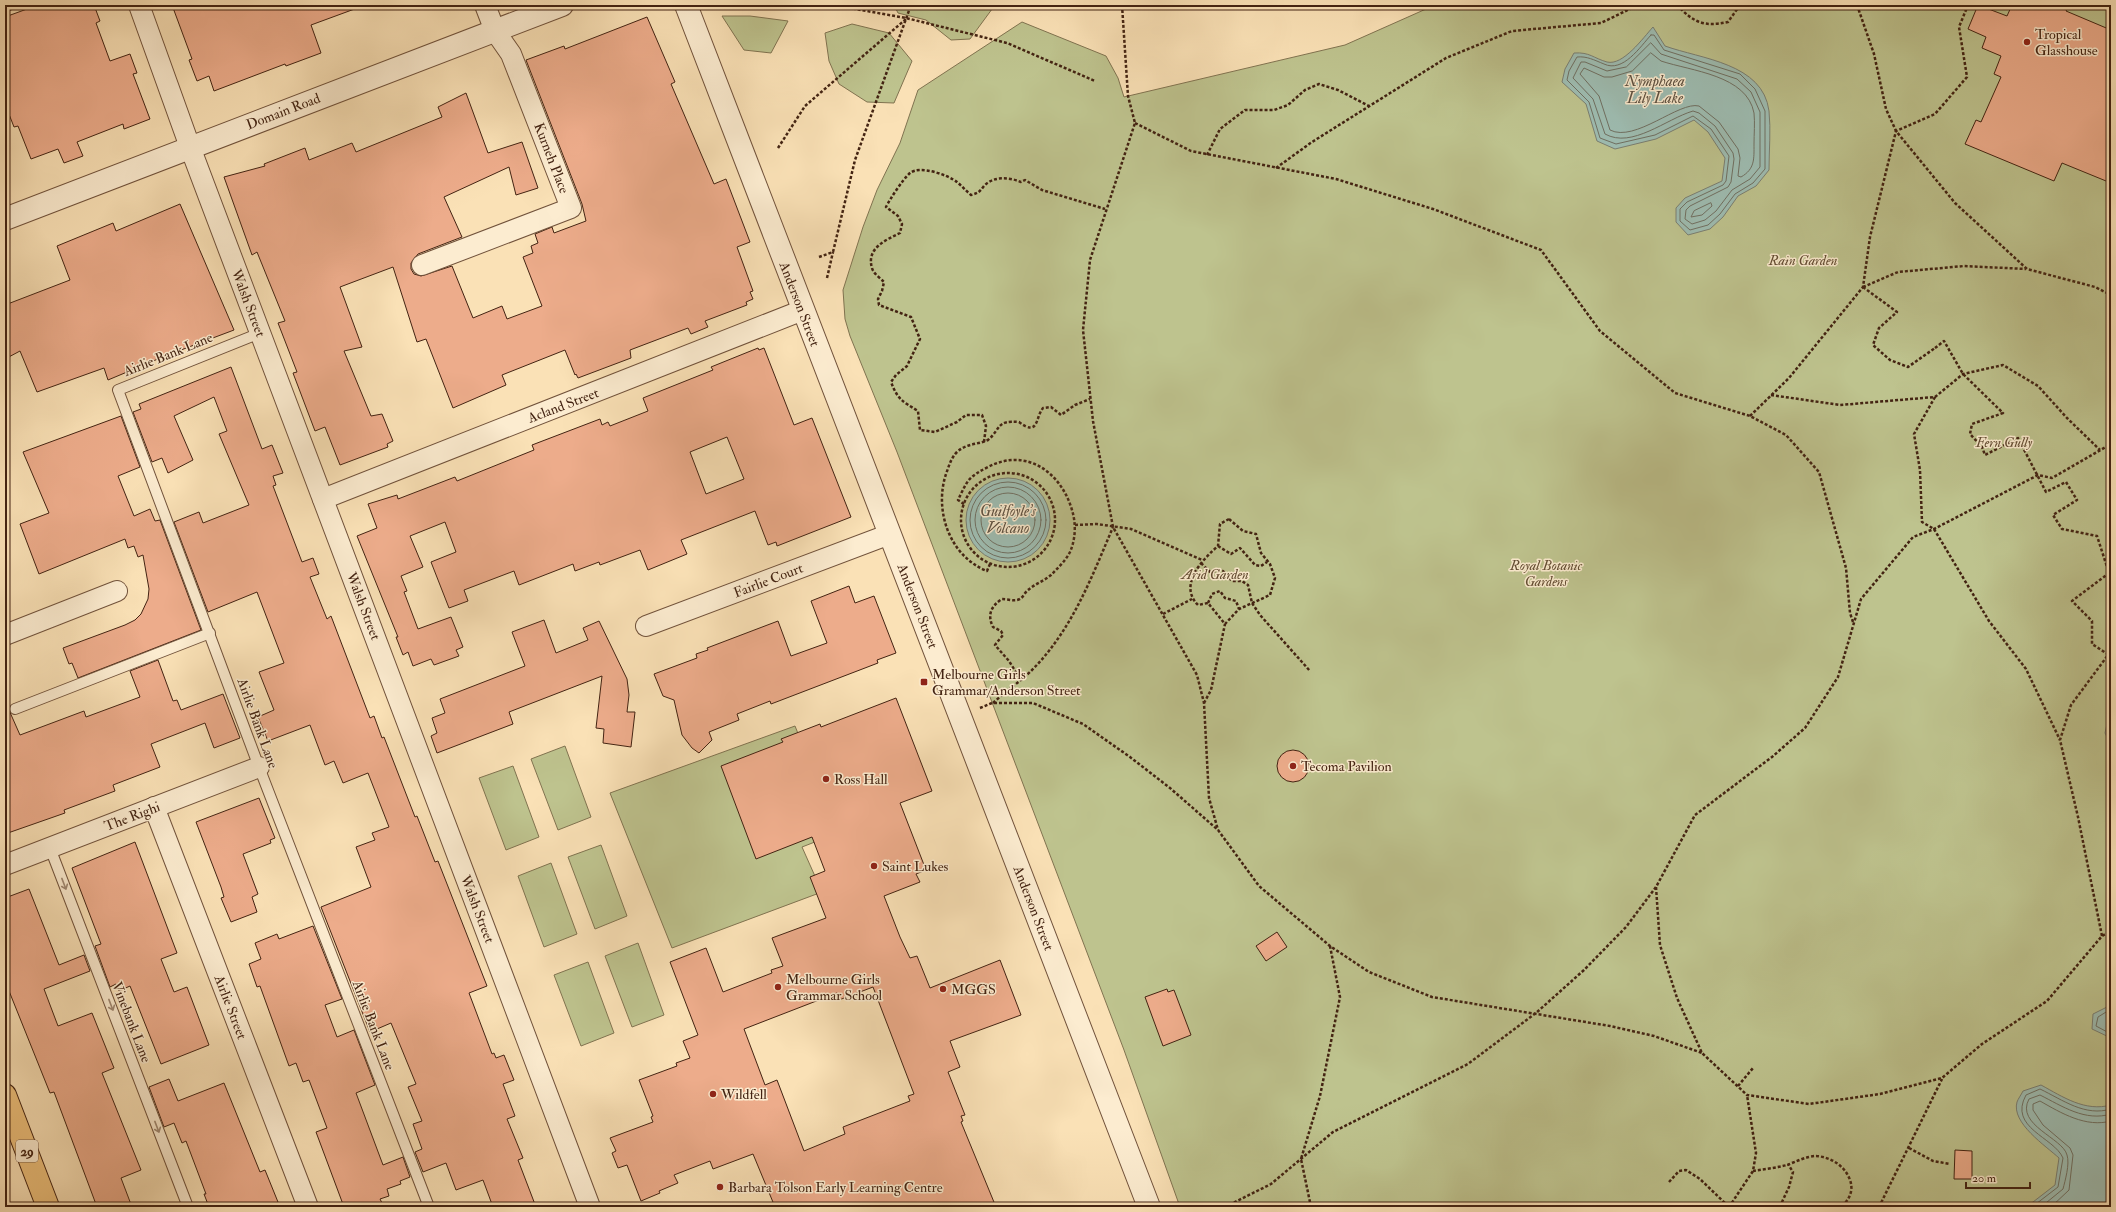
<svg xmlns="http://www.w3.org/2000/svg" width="2116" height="1212" font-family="'IM FELL Double Pica',serif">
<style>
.green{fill:#bec38e;stroke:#807350}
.water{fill:#9ebdb2;stroke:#7a7f72}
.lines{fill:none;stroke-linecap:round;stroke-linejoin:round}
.shore{stroke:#707062;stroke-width:1}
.building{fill:#edac8b;stroke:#432312;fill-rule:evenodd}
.service-casing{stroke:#71523b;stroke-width:12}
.minor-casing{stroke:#71523b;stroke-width:22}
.tertiary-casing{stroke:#71523b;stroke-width:24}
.trunk-casing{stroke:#432312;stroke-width:24}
.path{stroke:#432312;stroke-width:2.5;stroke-dasharray:3 2;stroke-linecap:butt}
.service{stroke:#fcecd0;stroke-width:10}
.minor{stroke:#fcecd0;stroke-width:20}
.tertiary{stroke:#fcecd0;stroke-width:22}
.trunk{stroke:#edc07b;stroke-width:22}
.path-bridge{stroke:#432312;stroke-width:2.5;stroke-dasharray:3 2;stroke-linecap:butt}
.oneway{stroke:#a08871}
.poi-dot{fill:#8f2418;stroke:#fcecd0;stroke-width:1.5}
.labels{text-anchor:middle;stroke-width:3;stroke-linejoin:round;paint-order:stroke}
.shield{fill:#fcecd0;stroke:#7a5f4b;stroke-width:1}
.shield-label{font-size:13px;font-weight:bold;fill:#432312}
.poi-label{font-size:14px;fill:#432312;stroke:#fcecd0;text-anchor:start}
.street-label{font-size:14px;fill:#432312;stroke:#fcecd0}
.park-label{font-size:14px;font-style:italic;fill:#624b31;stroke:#fcecd0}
.water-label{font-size:15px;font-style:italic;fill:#5e5142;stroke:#fcecd0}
</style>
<rect width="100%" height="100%" fill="#fae1b6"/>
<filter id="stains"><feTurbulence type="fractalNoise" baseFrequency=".005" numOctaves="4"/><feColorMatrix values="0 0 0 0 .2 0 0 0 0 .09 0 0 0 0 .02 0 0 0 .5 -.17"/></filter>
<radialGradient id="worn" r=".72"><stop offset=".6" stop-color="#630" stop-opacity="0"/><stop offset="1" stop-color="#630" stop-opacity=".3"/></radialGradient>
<g class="green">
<polygon points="894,5 995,5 970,39 951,40 926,20 898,13"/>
<polygon points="1435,5 2111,5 2111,1207 1180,1207 1124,1050 897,452 850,336 845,319 843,290 863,227 877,190 900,143 918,90 1022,22 1106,56 1118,78 1124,97 1345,45"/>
<polygon points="722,16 750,16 788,21 771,53 744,50"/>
<polygon points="852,24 889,33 912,61 894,103 867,102 839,84 829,61 825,33"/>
<polygon points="795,726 838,833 802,847 822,892 672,948 610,793"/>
<polygon points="565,746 591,817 558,830 531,759"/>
<polygon points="513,766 539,837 506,850 479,778"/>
<polygon points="601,845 627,916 595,929 568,857"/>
<polygon points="551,863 577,934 544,947 518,876"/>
<polygon points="638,943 664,1015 632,1027 605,956"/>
<polygon points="588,962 614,1033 581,1046 554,975"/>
</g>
<g class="water">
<path d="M1653 27 1665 46C1701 59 1763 63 1769 111 1771 130 1769 150 1769 170L1756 186 1738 196 1723 217 1710 229 1688 235 1676 222V208L1685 198 1722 181 1725 158 1708 132 1694 120 1656 139 1615 149 1597 141 1586 104 1562 82 1565 69 1574 53C1590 52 1593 58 1607 62 1623 66 1643 38 1653 27Z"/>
<circle cx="1008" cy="520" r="42"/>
<polygon points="2111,706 2111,745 2105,733"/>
<polygon points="2111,1005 2111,1038 2092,1029 2093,1014"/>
<path d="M2041 1085C2063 1097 2085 1112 2111 1105V1207H2023L2033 1202 2055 1185 2059 1158C2046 1146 2011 1123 2017 1102 2018 1099 2021 1095 2023 1091Z"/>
</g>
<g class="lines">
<g class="shore">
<path d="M1651 35H1654L1664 50 1740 74 1755 89 1765 111V169L1753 183 1735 194 1720 214 1708 225 1690 230 1680 221V209L1687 202 1723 185 1726 181 1729 156 1711 129 1693 116 1655 135 1616 144 1600 138 1589 102 1567 80 1569 71 1577 57C1587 56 1594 60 1604 64 1623 73 1640 47 1651 35Z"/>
<path d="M1651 43 1661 54 1737 79 1751 92 1760 112V167L1750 179 1732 190 1716 211 1705 220 1692 224 1685 219 1686 210 1690 206 1728 187 1731 182 1734 159 1733 153 1715 126 1699 113 1693 111C1666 119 1632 149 1605 134L1593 99 1573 78 1581 62H1585L1607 71 1626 67Z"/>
<path d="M1651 53 1661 61C1691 71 1747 75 1754 113 1755 123 1754 134 1754 144 1754 159 1755 169 1741 177L1738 176 1740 158 1738 149 1719 122 1699 106C1679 101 1635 143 1610 130L1599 96 1580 74 1584 68 1604 77H1612L1632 71Z"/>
<polygon points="1711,203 1712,206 1702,215 1691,217 1694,211"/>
<circle cx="1008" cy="520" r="38"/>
<circle cx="1008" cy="520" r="33"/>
<circle cx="1008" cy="520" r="27"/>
<polyline points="2111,1009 2098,1017 2096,1026 2111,1034"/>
<path d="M2032 1207 2058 1187 2063 1158C2054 1137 2008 1128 2026 1095L2040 1089C2063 1100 2085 1117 2111 1109"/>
<path d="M2041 1207 2063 1189C2065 1181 2070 1164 2067 1155 2063 1138 2015 1125 2029 1099L2040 1095C2062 1106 2085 1122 2111 1114"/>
<path d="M2051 1207 2069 1190 2073 1155 2070 1148 2043 1125 2033 1110V1104L2040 1101C2061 1113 2086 1128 2111 1121"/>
</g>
</g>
<g class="building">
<polygon points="38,5 94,5 100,21 96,23 110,61 130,54 137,73 133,74 150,119 124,129 123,124 77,142 83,156 64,163 58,149 31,159 18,126 14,127 5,104 5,17"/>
<polygon points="172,5 360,5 360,7 311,25 321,53 286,66 285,64 214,91 209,76 197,81 189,60 192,59"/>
<polygon points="1978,5 2007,16 2012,5 2069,5 2066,11 2111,30 2111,183 2062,163 2054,181 1965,144 1976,120 1981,122 2001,77 1994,74 2001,56 1982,48 1986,37 1968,29"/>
<polygon points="647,17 675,82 671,84 714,184 726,179 750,242 737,247 753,291 750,292 753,299 746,302 747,305 705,321 708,327 691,334 688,328 630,350 631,358 578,378 576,374 575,375 565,350 502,375 506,385 453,408 426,339 417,342 393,267 340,287 362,347 344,351 371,416 382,414 393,441 387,444 388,447 340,465 325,427 315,431 293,373 297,372 278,323 285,321 257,252 252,255 224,177 265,166 264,164 305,148 309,160 352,143 356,152 442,117 438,107 466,93 488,153 522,142 538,188 516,195 509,167 444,197 462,237 418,254 411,263 411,269 414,274 421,276 452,266 473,318 502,306 507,319 542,306 523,257 533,253 531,246 538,243 535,234 552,227 554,233 586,221 582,204 526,60 564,46 565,49"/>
<polygon points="180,204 234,330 165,356 108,380 104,368 37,392 20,351 5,359 5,305 70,280 57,246 113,223 116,231"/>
<path d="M758 348 759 350 764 348 794 425 812 418 851 517 777 546 776 542 768 545 755 511 681 540 687 554 648 570 640 550 600 565 599 562 575 571 573 564 519 585 514 571 464 590 468 601 449 608 431 562 456 552 445 522 410 536 423 567 401 576 407 591 404 592 418 629 451 617 463 647 456 650 459 656 434 665 431 659 413 666 408 652 403 655 396 637H398L357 536 377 528 368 504 397 495 398 499 455 477 457 481 534 450 532 445 600 419 602 425 608 422 610 426 648 411 643 398 713 370 711 367ZM727 437 744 479 706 494 690 452Z"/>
<polygon points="231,367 262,449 272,445 283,473 273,476 276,485 273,486 302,562 313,558 319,574 310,577 327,619 331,616 370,718 374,716 382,738 384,737 415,817 417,816 435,862 438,861 487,986 469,993 492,1054 494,1053 496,1058 504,1055 514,1080 503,1084 515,1116 507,1119 523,1158 518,1160 536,1207 493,1207 483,1180 456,1190 446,1163 423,1172 415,1152 422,1149 413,1124 422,1121 408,1087 416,1084 391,1023 370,1032 321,907 371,887 356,847 375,840 372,833 389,827 368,773 343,783 334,761 325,765 310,725 268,741 258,717 274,710 259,672 284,663 257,592 208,612 174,522 199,512 203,523 249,505 219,434 227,431 214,397 174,416 193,460 168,473 162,458 152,462 133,412 141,409 139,404"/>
<polygon points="121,416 140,467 118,476 134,516 150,509 155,521 160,520 201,630 78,678 72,663 69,664 63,648 125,625 135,620 141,614 148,599 149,589 143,555 138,557 134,546 128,548 125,539 39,574 20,524 49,513 23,452"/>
<polygon points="849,586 855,603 874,596 896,653 877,660 878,663 771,704 770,701 737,714 739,720 709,732 712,740 699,753 692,748 682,735 674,700 663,696 654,674 697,658 696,654 708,650 707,648 778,621 791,656 827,643 811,601"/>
<polygon points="544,620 556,653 588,640 583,628 599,621 627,679 629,695 627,712 635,712 631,747 603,743 604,729 596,728 602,676 509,712 513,724 437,753 431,736 437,733 432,718 445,713 440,699 525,666 512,632"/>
<polygon points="158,660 173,701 177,700 181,710 223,694 240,738 214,748 205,723 151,744 160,767 113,785 115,791 64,810 65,813 5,834 5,701 20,735 84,711 86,717 140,697 130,671"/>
<path d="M896 698 932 791 900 803 926 870 916 874 920 882 884 896 900 937 910 958 917 956 930 988 1000 960 1021 1015 950 1041 960 1067 948 1072 965 1115 961 1116 963 1121 961 1122 996 1207H775L753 1154 713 1169 710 1161 674 1175 678 1183 659 1191 660 1193 641 1201 627 1165 618 1168 612 1153 616 1151 610 1138 653 1122 651 1117 653 1116 639 1080 677 1066 676 1063 690 1058 683 1041 698 1035 670 962 706 948 723 992 772 973 771 970 783 966 772 938 826 918 810 877 825 871 812 837 756 859 721 766 783 742 781 739 820 724 821 727ZM873 987 914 1094 908 1096 910 1101 843 1127 845 1134 804 1151 777 1080 765 1085 744 1029 837 993 839 1000Z"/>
<circle cx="1293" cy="766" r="16"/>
<polygon points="259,798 275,838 270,840 271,843 243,854 258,894 252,897 257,912 231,922 221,898 224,897 221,887 196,822"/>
<polygon points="135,842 177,953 161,959 174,992 187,987 209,1045 161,1064 130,986 119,991 116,984 110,987 95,946 101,944 72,868"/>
<polygon points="29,889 59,965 84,955 90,971 44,989 58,1026 92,1013 114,1068 102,1073 141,1170 121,1178 132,1207 97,1207 54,1092 50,1093 5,981 5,898"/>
<polygon points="313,926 342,999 325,1005 337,1037 354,1030 375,1085 356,1093 383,1165 403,1157 410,1177 400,1181 401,1184 387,1189 389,1196 380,1199 384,1207 344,1207 316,1132 327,1128 309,1080 303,1082 296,1063 289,1066 260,986 257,987 249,964 261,959 255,943 277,934 279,939"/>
<polygon points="1277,932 1287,947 1266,961 1256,946"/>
<polygon points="1167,989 1168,992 1174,990 1191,1035 1163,1046 1145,997"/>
<polygon points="169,1079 178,1101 224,1083 260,1172 265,1170 280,1207 209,1207 204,1194 206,1194 186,1141 182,1143 174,1123 164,1127 149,1087"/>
<polygon points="1955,1150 1972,1151 1972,1179 1954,1179"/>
</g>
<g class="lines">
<defs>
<g id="service">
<polyline points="5,6 9,5"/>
<polyline points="260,333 118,390 259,767 429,1207"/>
<polyline points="15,709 210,633"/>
<polyline points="50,848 188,1207"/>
</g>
<g id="minor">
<polyline points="139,5 190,147 590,1207"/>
<polyline points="422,265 571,208 511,54 495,31 485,5"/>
<polyline points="323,499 803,310"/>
<polyline points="646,626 890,534"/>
<polyline points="5,635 117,591"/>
<polyline points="154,807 308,1207"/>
<polyline points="5,865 259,767"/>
</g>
<g id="tertiary">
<polyline points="686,5 1149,1207"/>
<polyline points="5,219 562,5"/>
</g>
<polyline id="trunk" points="5,1095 48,1207"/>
</defs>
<use href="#service" class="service-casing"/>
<use href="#minor" class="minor-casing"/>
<use href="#tertiary" class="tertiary-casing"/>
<use href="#trunk" class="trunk-casing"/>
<g class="path">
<polyline points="833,5 906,18 1007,43 1095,81"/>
<polyline points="1122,5 1128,96 1135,123 1090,260 1083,330 1093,421 1113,527 1197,675 1204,703 1209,798 1218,830"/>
<path d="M1677 5C1694 23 1704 27 1728 22L1740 5"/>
<polyline points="1857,5 1874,54 1886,109 1896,131 1955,203 2027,269 2095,287 2111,295"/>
<polyline points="1135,123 1191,151 1336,179 1433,209 1541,250 1600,331 1675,393 1750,416 1786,435 1819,472 1846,568 1850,613 1853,622"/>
<polyline points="778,148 805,106 906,19"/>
<polyline points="1207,155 1220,129 1245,110 1274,110 1288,105 1305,90 1319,84 1338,90 1369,106"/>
<polyline points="1276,168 1312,142 1446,58 1512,31 1601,23 1638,5"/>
<polyline points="819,257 833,252 855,160 911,5"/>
<polyline points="827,278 833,252"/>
<polyline points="1863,287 1898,272 1964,266 2026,269"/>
<polyline points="1863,287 1897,312 1879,328 1873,345 1890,360 1908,367 1935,348"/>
<polyline points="1771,395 1840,405 1935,397 1963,374 2003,365 2038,386 2067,418 2100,450"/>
<polyline points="1935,397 1914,434 1920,470 1922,522 1934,529 1989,621 2026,669 2060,740"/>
<polyline points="1750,416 1789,378 1863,287 1870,237 1896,131 1935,114 1967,77 1959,27 1968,5"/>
<path d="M984 442 986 426 982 415H966L957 422 935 432 920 430 918 411C902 401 898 400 891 382L896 375 907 366 920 339 911 317 879 305 878 299 882 291 884 282C880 278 873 273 872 268 866 248 886 240 900 233L902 224 898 216 886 207C890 199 903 179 910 173 920 165 948 175 957 182 962 186 966 191 971 195 979 193 980 191 984 186 993 176 1009 177 1021 182L1025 180 1042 190 1105 209"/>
<circle cx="1008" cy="520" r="47"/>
<path d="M964 504 958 500C961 494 964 487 968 481 973 475 980 471 988 467 1026 447 1061 472 1072 510 1076 523 1076 538 1070 552 1066 560 1058 568 1051 575 1044 581 1035 584 1028 590 1024 593 1023 599 1017 600 1013 601 1007 599 1002 599 991 606 987 615 993 627L1001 631 1003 635 995 645 1009 661 1020 679"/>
<path d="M1229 519 1243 531 1256 534 1261 553 1270 564 1275 578 1270 595 1239 609 1225 624 1208 603 1198 605C1178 585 1202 560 1218 546L1220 524Z"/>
<polyline points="1075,525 1097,524 1131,529 1202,560"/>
<polyline points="1218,546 1231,554 1240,548 1255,565 1261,566 1267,562"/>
<polyline points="1201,563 1210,572 1223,571 1232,581 1242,581 1248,585 1252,603 1260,615 1310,671"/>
<path d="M990 564 987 571C949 556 934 510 946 474 949 466 951 458 957 452 967 443 977 445 988 440 1001 429 996 420 1019 422 1039 437 1035 418 1043 408L1051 407 1061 415 1075 405 1090 399"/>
<polyline points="1208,603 1212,594 1220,591 1225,598 1236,601 1239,609"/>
<polyline points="1163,614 1192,599"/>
<path d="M993 703C1005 692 1018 683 1030 672 1071 632 1091 579 1113 527"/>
<polyline points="1204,703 1211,690 1225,624"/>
<polyline points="980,708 992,703 1033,703 1083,724 1130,757 1170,788 1218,830 1259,886 1330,946 1369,972 1432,997 1610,1026 1654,1036 1702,1053"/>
<polyline points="1656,887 1660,945 1677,998 1702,1053 1747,1095 1809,1104 1880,1094 1942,1078 1982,1044 2047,1001 2102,936 2111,931"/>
<polyline points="2102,936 2078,817 2060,740 2071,705 2111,651"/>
<polyline points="1738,1086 1753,1068"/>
<polyline points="1909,1148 1933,1161 1950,1164"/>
<path d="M1753 1171C1764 1169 1776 1168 1787 1165 1795 1162 1807 1156 1816 1156 1831 1157 1845 1166 1850 1180 1854 1191 1849 1200 1841 1207"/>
<polyline points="1669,1182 1679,1171 1686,1170 1700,1179 1729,1207"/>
<polyline points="1225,1207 1271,1184 1333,1132 1468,1064 1536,1013 1584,970 1626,927 1656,887 1695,815 1772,757 1805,728 1838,677 1861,599 1913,537 1934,529 2038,475 2052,478 2111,444"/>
<polyline points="1311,1207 1301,1159 1320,1096 1340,997 1330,946"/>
<polyline points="1729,1207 1753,1171 1756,1153 1747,1095"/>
<polyline points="1784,1207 1782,1202 1789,1187 1793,1172 1788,1164"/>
<polyline points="1879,1207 1942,1079"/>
</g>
<use href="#service" class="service"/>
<use href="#minor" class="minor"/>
<use href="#tertiary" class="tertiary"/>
<use href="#trunk" class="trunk"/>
<polyline class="path-bridge" points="1935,348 1944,341 1963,374 2003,413 1972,424 1970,434 1982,447 1985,455 2018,438 2046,492 2066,482 2077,500 2053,515 2062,529 2097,536 2109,573 2072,601 2092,621 2092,644 2109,655"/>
</g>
<defs><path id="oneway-shaft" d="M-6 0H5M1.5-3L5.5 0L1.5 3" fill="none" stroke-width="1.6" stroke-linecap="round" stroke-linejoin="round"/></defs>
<g class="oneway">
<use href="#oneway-shaft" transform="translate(64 884) rotate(69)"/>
<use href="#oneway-shaft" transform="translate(111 1005) rotate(69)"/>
<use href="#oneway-shaft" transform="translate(157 1127) rotate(69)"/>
</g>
<g class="poi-dot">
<circle cx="2027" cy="42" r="4"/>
<rect x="920" y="678" width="8" height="8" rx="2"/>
<circle cx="1293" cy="766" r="4"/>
<circle cx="826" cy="779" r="4"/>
<circle cx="874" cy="866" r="4"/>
<circle cx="778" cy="987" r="4"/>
<circle cx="943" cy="989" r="4"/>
<circle cx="713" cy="1094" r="4"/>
<circle cx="720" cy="1187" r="4"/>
</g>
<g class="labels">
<rect class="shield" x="16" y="1140" width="22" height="22" rx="3"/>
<g class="shield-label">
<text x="27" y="1156">29</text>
</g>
<g class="poi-label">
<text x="2035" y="39">Tropical<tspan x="2035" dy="16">Glasshouse</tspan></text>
<text x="932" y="679">Melbourne Girls<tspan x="932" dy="16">Grammar/Anderson Street</tspan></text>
<text x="1301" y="771">Tecoma Pavilion</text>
<text x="834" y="784">Ross Hall</text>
<text x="882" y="871">Saint Lukes</text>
<text x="786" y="984">Melbourne Girls<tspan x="786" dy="16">Grammar School</tspan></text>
<text x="951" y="994">MGGS</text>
<text x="721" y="1099">Wildfell</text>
<text x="728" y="1192">Barbara Tolson Early Learning Centre</text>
</g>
<g class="street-label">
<text transform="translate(283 111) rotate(-21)" y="5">Domain Road</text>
<text transform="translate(552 158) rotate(69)" y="5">Kurneh Place</text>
<text transform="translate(249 303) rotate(69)" y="5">Walsh Street</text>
<text transform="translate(800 304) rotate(69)" y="5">Anderson Street</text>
<text transform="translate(168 354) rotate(-22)" y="5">Airlie Bank Lane</text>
<text transform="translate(563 405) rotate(-21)" y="5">Acland Street</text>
<text transform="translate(768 580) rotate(-21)" y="5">Fairlie Court</text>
<text transform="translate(364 606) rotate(69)" y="5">Walsh Street</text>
<text transform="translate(918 606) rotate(69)" y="5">Anderson Street</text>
<text transform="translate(258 723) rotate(70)" y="5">Airlie Bank Lane</text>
<text transform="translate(132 816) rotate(-21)" y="5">The Righi</text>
<text transform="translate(1034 908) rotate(69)" y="5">Anderson Street</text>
<text transform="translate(478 909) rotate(69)" y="5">Walsh Street</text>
<text transform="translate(231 1007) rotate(69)" y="5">Airlie Street</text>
<text transform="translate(132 1022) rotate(69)" y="5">Vinebank Lane</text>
<text transform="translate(374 1025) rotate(69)" y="5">Airlie Bank Lane</text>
</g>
<g class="park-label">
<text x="1803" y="265">Rain Garden</text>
<text x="2004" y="447">Fern Gully</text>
<text x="1546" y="570">Royal Botanic<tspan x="1546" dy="16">Gardens</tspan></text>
<text x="1215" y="579">Arid Garden</text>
</g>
<g class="water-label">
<text x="1655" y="86">Nymphaea<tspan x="1655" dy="17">Lily Lake</tspan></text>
<text x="1008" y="516">Guilfoyle's<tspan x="1008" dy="17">Volcano</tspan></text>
</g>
</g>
<rect width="2116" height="1212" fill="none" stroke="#fae1b6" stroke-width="20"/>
<rect x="6" y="6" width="2104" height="1200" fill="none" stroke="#432312" stroke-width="2"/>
<rect x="10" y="10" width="2096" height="1192" fill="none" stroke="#432312"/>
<path d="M1966 1182v6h64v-6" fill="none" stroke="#432312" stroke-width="2"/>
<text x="1972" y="1182" font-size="12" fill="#432312" stroke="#fcecd0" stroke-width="3" paint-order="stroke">20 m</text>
<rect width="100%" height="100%" filter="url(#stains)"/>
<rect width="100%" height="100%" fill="url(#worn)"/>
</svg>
